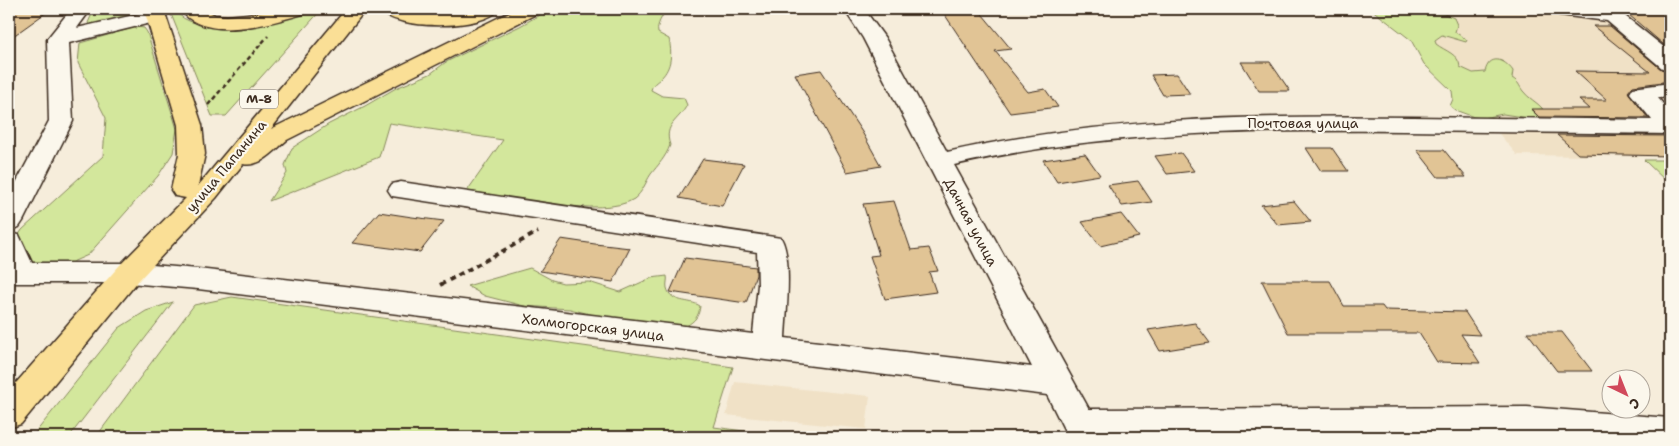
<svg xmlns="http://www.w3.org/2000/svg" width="1679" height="446" font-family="'Shantell Sans',sans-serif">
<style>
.built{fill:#f0e1c6}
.green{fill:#d3e79c;stroke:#87885d}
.building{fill:#e1c495;stroke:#3b2a1e}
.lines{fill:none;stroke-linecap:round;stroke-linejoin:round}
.minor-casing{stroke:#3b2a1e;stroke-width:3}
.major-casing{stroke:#3b2a1e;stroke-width:3}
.path-far1{stroke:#3b2a1e;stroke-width:2.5;stroke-dasharray:4.5 3;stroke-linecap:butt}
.path{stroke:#3b2a1e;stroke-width:4;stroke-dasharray:5.5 4.5;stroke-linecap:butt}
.minor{fill:#fbf7ec;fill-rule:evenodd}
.major{fill:#fadf96;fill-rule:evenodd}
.labels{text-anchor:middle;stroke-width:4.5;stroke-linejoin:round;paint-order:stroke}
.shield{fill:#fbf7ec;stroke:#75685c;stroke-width:1}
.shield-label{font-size:12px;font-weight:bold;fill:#3b2a1e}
.street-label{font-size:14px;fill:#3b2a1e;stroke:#fbf7ec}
</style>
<rect width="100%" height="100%" fill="#f6eddb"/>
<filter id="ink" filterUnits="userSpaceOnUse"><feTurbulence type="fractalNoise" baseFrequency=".02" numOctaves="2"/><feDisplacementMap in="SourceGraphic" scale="10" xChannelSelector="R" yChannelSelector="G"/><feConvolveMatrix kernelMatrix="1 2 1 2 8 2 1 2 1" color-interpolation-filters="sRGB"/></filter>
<g filter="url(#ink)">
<g class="built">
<polygon points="1393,9 1670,9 1670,157 1517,155"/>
<polygon points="735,382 870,396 866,429 726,415"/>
</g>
<g class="green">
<polygon points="94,9 137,9 139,13 136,17 90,26 88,23"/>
<path d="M169 9H175C189 39 273 20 299 14 307 12 313 9 322 9L226 116H212Z"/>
<path d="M550 9H665C663 18 656 23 658 33L669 39C672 53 672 67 661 78 656 83 653 83 651 90L662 96 684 98 687 105C679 121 663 124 670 145 666 157 658 165 651 174 645 183 643 192 634 199 604 219 505 196 467 191L503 140 389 123 379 157 269 201 287 173 285 165 292 148 329 124 365 106 396 88 430 74 446 62 520 26Z"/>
<path d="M1371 9H1433L1454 18 1457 25 1455 32 1467 40 1466 42 1442 35 1435 40 1436 44C1445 51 1459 54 1460 67L1473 73 1485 72C1489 54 1504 58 1513 71L1512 78C1519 82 1519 86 1523 91 1528 98 1537 102 1543 109L1531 110 1542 120 1503 114 1483 118 1474 117 1455 110 1450 106 1453 99 1452 91 1424 64 1411 40Z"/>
<polygon points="136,27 144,28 147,32 177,129 173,153 158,176 88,255 59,268 29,263 16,239 22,230 103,156 106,118 78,63 80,43"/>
<polygon points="1644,160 1670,160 1670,185"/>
<path d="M530 268 552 280 563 283 589 282 620 292 651 278 667 276C668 280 666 284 667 288 671 304 690 299 700 306 699 316 695 321 686 326L605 318 570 309 524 306 485 296 467 286Z"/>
<polygon points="232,297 733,367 714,427 759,433 761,437 96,437 194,305"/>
<polygon points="173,302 69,437 32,437 119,328 146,311"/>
</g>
<g class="building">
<polygon points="9,9 51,9 9,39"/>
<polygon points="941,9 978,9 1011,49 995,51 1028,92 1045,89 1058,107 1010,113"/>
<polygon points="1622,9 1659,9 1670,17 1670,50"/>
<polygon points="1593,26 1610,26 1661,69 1670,72 1670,81 1633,86 1628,92 1648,118 1539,117 1531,109 1589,109 1579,100 1607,100 1575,71 1650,72"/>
<polygon points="1241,62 1270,62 1290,91 1259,91"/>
<polygon points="821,70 862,132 881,166 847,172 795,74"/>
<polygon points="1177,74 1190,94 1163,95 1151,75"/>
<polygon points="1557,135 1670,136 1670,156 1578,154"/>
<polygon points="1306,148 1332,148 1348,171 1321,171"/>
<polygon points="1417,150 1444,150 1466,177 1438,177"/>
<polygon points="1181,153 1194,171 1167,174 1155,156"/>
<polygon points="1085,154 1100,175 1057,182 1043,160"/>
<polygon points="703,159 744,164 722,206 679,198"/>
<polygon points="1138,181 1152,202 1122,206 1108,185"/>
<polygon points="894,201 911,250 929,248 938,271 929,272 936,292 885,299 870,256 879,255 863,204"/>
<polygon points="1294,201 1311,222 1278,225 1261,205"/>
<polygon points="379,212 412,217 444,221 420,252 352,243"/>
<polygon points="1121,214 1139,237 1100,246 1082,222"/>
<polygon points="561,239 595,244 630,248 613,282 540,271"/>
<polygon points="685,258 756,267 756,275 746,303 670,292"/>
<polygon points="1262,281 1330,281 1344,306 1382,306 1385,310 1465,312 1480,335 1461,334 1480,363 1437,362 1419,333 1288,333"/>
<polygon points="1195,323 1210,343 1160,351 1148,330"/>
<polygon points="1527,332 1562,332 1592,371 1557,371"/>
</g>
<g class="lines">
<defs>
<g id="minor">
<polygon points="71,9 91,9 77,28 156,10 163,12 166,16 163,20 69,43 73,121 23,221 19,227 9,230 9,196 49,121 47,39"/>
<path d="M844 9H864L885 38 947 152C1103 117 1254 115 1413 117 1493 118 1572 119 1652 120L1630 93 1633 88 1670 83V97L1658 98 1670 112V134C1582 133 1494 132 1405 131 1254 130 1103 131 954 165L1089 409 1527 407 1670 418V437H1554L1527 435 1068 437 1047 395 198 289 129 283H9V233L19 235 32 263H129L198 269 753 334 758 285 757 252 392 196 388 190 392 184 401 182 781 238C793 258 786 314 785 338L1032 367 863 38Z"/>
<polygon points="1550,9 1604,9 1620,12 1670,52 1670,70 1662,68 1607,21 1560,15 1553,13"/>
</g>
<g id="major">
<path d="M146 9H166V16L202 125 205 154 198 186 346 9H366L271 129 516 9H541L538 13 287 140C275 150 260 168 243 164L216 198 139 280 21 424 9 428V391L119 266 186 198 175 196 171 190 179 154 178 125 146 16Z"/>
<path d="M180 9H203L215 15 227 16 258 13 278 9H309L306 13C273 23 204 44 180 9Z"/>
<path d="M379 9C399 8 417 14 437 13 458 13 478 8 499 9 485 30 394 31 379 9Z"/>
</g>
</defs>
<use href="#minor" class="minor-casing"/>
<use href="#major" class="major-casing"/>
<polyline class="path-far1" points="208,105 268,36"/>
<polyline class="path" points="440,285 538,232"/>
<use href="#minor" class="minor"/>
<use href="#major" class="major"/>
</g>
</g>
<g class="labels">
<rect class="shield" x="240" y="89.5" width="38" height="19" rx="4"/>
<g class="shield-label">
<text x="259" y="103">М-8</text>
</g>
<g class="street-label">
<text x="1303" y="128">Почтовая улица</text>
<text transform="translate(226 166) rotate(-50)" y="5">улица Папанина</text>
<text transform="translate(971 222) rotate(62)" y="5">Дачная улица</text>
<text transform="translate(593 327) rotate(7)" y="5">Холмогорская улица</text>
</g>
</g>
<rect width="1679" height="446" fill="none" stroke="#fbf7ec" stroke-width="30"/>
<rect x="15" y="15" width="1649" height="416" fill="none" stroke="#3b2a1e" stroke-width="2" filter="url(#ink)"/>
<g transform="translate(1626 394) rotate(137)"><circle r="24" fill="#fbf7ec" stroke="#aea59a"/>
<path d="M0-4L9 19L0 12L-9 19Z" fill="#d1495b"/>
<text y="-8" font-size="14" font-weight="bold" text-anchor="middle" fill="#3b2a1e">С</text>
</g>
</svg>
